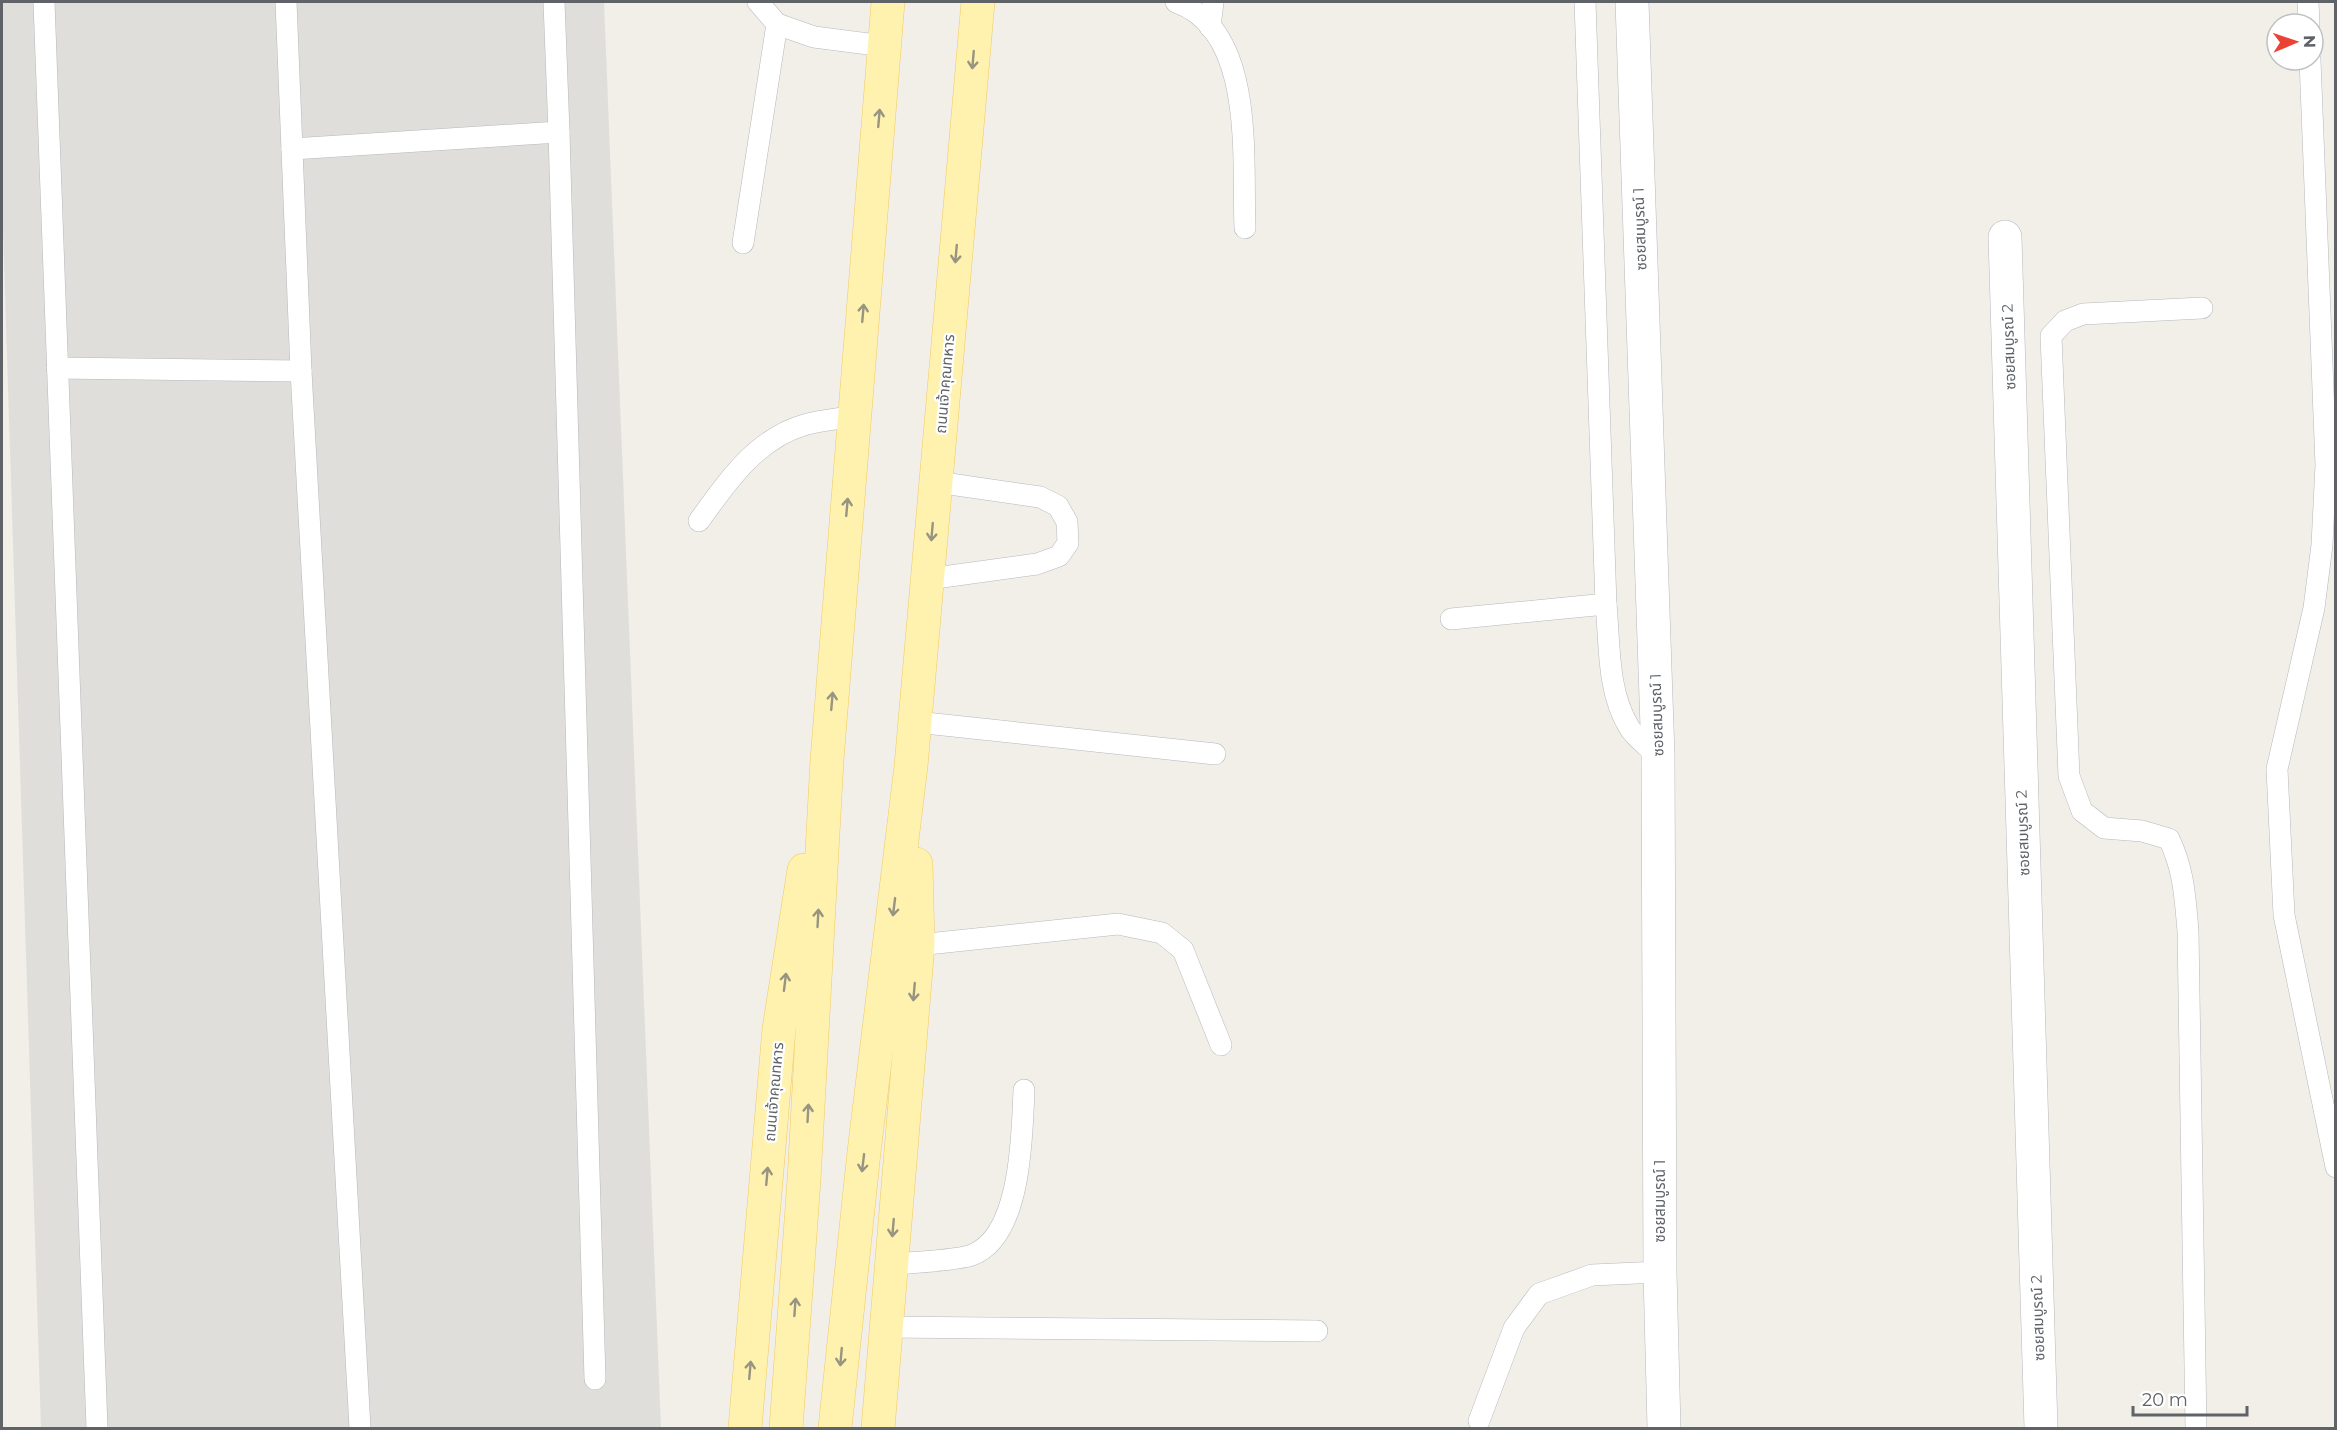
<svg xmlns="http://www.w3.org/2000/svg" width="2337" height="1430" font-family="Montserrat,'Noto Sans Thai',sans-serif">
<style>
.industrial{fill:#e0deda}
.lines{fill:none;stroke-linecap:round;stroke-linejoin:round}
.service-casing{stroke:#b5b8bc;stroke-width:22}
.minor-casing{stroke:#b5b8bc;stroke-width:34}
.primary-casing{stroke:#f2c960;stroke-width:34}
.service{stroke:#fff;stroke-width:21}
.minor{stroke:#fff;stroke-width:33}
.primary{stroke:#fff2af;stroke-width:33}
.oneway{stroke:#979581}
.labels{text-anchor:middle;stroke-width:4.5;stroke-linejoin:round;paint-order:stroke}
.street-label{font-size:15px;fill:#5f6368;stroke:#fff}
</style>
<rect width="100%" height="100%" fill="#f1efe8"/>
<polygon class="industrial" points="2,2 604,2 661,1428 41,1428 2,198"/>
<g class="lines">
<defs>
<g id="service">
<polyline points="44,2 97,1428"/>
<polyline points="758,2 777,24 814,37 884,46"/>
<path d="M1176 2C1256 30 1242 160 1245 228"/>
<path d="M1585 2 1606 604C1610 645 1607 691 1629 727 1635 738 1649 747 1658 756"/>
<polyline points="2308,2 2309,24"/>
<polyline points="1210,27 1213,2"/>
<polyline points="2310,60 2326,465 2322,545 2314,608 2277,769 2284,915 2336,1167"/>
<polyline points="559,132 595,1379"/>
<polyline points="292,149 559,132 554,2"/>
<polyline points="743,243 777,24"/>
<polyline points="57,368 301,371 286,2"/>
<polyline points="301,371 360,1428"/>
<path d="M699 521C726 483 756 439 804 425 820 420 838 419 855 416"/>
<polyline points="928,579 1037,564 1059,556 1068,543 1067,522 1058,506 1040,497 936,482"/>
<polyline points="1451,619 1606,604"/>
<polyline points="916,722 1215,754"/>
<polyline points="918,945 1118,924 1162,933 1183,950 1221,1045"/>
<path d="M889 1265C909 1262 956 1261 972 1255 1022 1236 1022 1133 1024 1090"/>
<polyline points="885,1327 1317,1331"/>
<polyline points="1479,1421 1514,1328 1539,1294 1592,1275 1660,1272"/>
<path d="M2196 1428 2188 931C2185 897 2184 870 2169 839L2142 831 2104 828 2082 811 2069 776 2051 336 2065 321 2083 314 2202 308"/>
</g>
<g id="minor">
<polyline points="1632,2 1658,756 1660,1272 1664,1428"/>
<polyline points="2005,237 2041,1428"/>
</g>
<g id="primary">
<polyline points="745,1428 779,1029 804,870"/>
<polyline points="786,1428 804,1180 827,760 888,2"/>
<polyline points="835,1428 864,1152 911,766 978,2"/>
<polyline points="878,1428 918,945 916,864"/>
</g>
</defs>
<use href="#service" class="service-casing"/>
<use href="#minor" class="minor-casing"/>
<use href="#primary" class="primary-casing"/>
<use href="#service" class="service"/>
<use href="#minor" class="minor"/>
<use href="#primary" class="primary"/>
</g>
<defs><path id="oneway-shaft" d="M-6 0H5M1.5-3L5.5 0L1.5 3" fill="none" stroke-width="1.6" stroke-linecap="round" stroke-linejoin="round" transform="scale(1.5)"/></defs>
<g class="oneway">
<use href="#oneway-shaft" transform="translate(973 60) rotate(95)"/>
<use href="#oneway-shaft" transform="translate(879 118) rotate(-85)"/>
<use href="#oneway-shaft" transform="translate(956 254) rotate(95)"/>
<use href="#oneway-shaft" transform="translate(863 313) rotate(-85)"/>
<use href="#oneway-shaft" transform="translate(847 507) rotate(-85)"/>
<use href="#oneway-shaft" transform="translate(932 532) rotate(95)"/>
<use href="#oneway-shaft" transform="translate(832 701) rotate(-85)"/>
<use href="#oneway-shaft" transform="translate(894 907) rotate(97)"/>
<use href="#oneway-shaft" transform="translate(818 918) rotate(-87)"/>
<use href="#oneway-shaft" transform="translate(785 982) rotate(-83)"/>
<use href="#oneway-shaft" transform="translate(914 992) rotate(95)"/>
<use href="#oneway-shaft" transform="translate(808 1113) rotate(-87)"/>
<use href="#oneway-shaft" transform="translate(863 1163) rotate(97)"/>
<use href="#oneway-shaft" transform="translate(767 1176) rotate(-85)"/>
<use href="#oneway-shaft" transform="translate(893 1228) rotate(95)"/>
<use href="#oneway-shaft" transform="translate(795 1307) rotate(-86)"/>
<use href="#oneway-shaft" transform="translate(841 1357) rotate(95)"/>
<use href="#oneway-shaft" transform="translate(750 1370) rotate(-85)"/>
</g>
<g class="labels">
<g class="street-label">
<text transform="translate(1640 229) rotate(-92)" y="5">ซอยสมบูรณ์ 1</text>
<text transform="translate(2009 347) rotate(-92)" y="5">ซอยสมบูรณ์ 2</text>
<text transform="translate(945 384) rotate(-85)" y="5">ถนนเจ้าคุณทหาร</text>
<text transform="translate(1657 715) rotate(-92)" y="5">ซอยสมบูรณ์ 1</text>
<text transform="translate(2023 833) rotate(-92)" y="5">ซอยสมบูรณ์ 2</text>
<text transform="translate(774 1092) rotate(-85)" y="5">ถนนเจ้าคุณทหาร</text>
<text transform="translate(1660 1201) rotate(-90)" y="5">ซอยสมบูรณ์ 1</text>
<text transform="translate(2038 1318) rotate(-92)" y="5">ซอยสมบูรณ์ 2</text>
</g>
</g>
<rect width="2337" height="1430" fill="none" stroke="#5f6368" stroke-width="6"/>
<g transform="translate(2295 42) rotate(88)"><circle r="28" fill="#ffffff" stroke="#bfc1c3" stroke-width="1.5"/>
<path d="M0-4.5L10 22L0 15L-10 22Z" fill="#ea4335"/>
<text y="-9" font-size="16" font-weight="bold" text-anchor="middle" fill="#5f6368">N</text>
</g>
<path d="M2133 1406v9h114v-9" fill="none" stroke="#5f6368" stroke-width="3"/>
<text x="2142" y="1406" font-size="18" fill="#5f6368" stroke="#ffffff" stroke-width="4.5" paint-order="stroke">20 m</text>
</svg>
